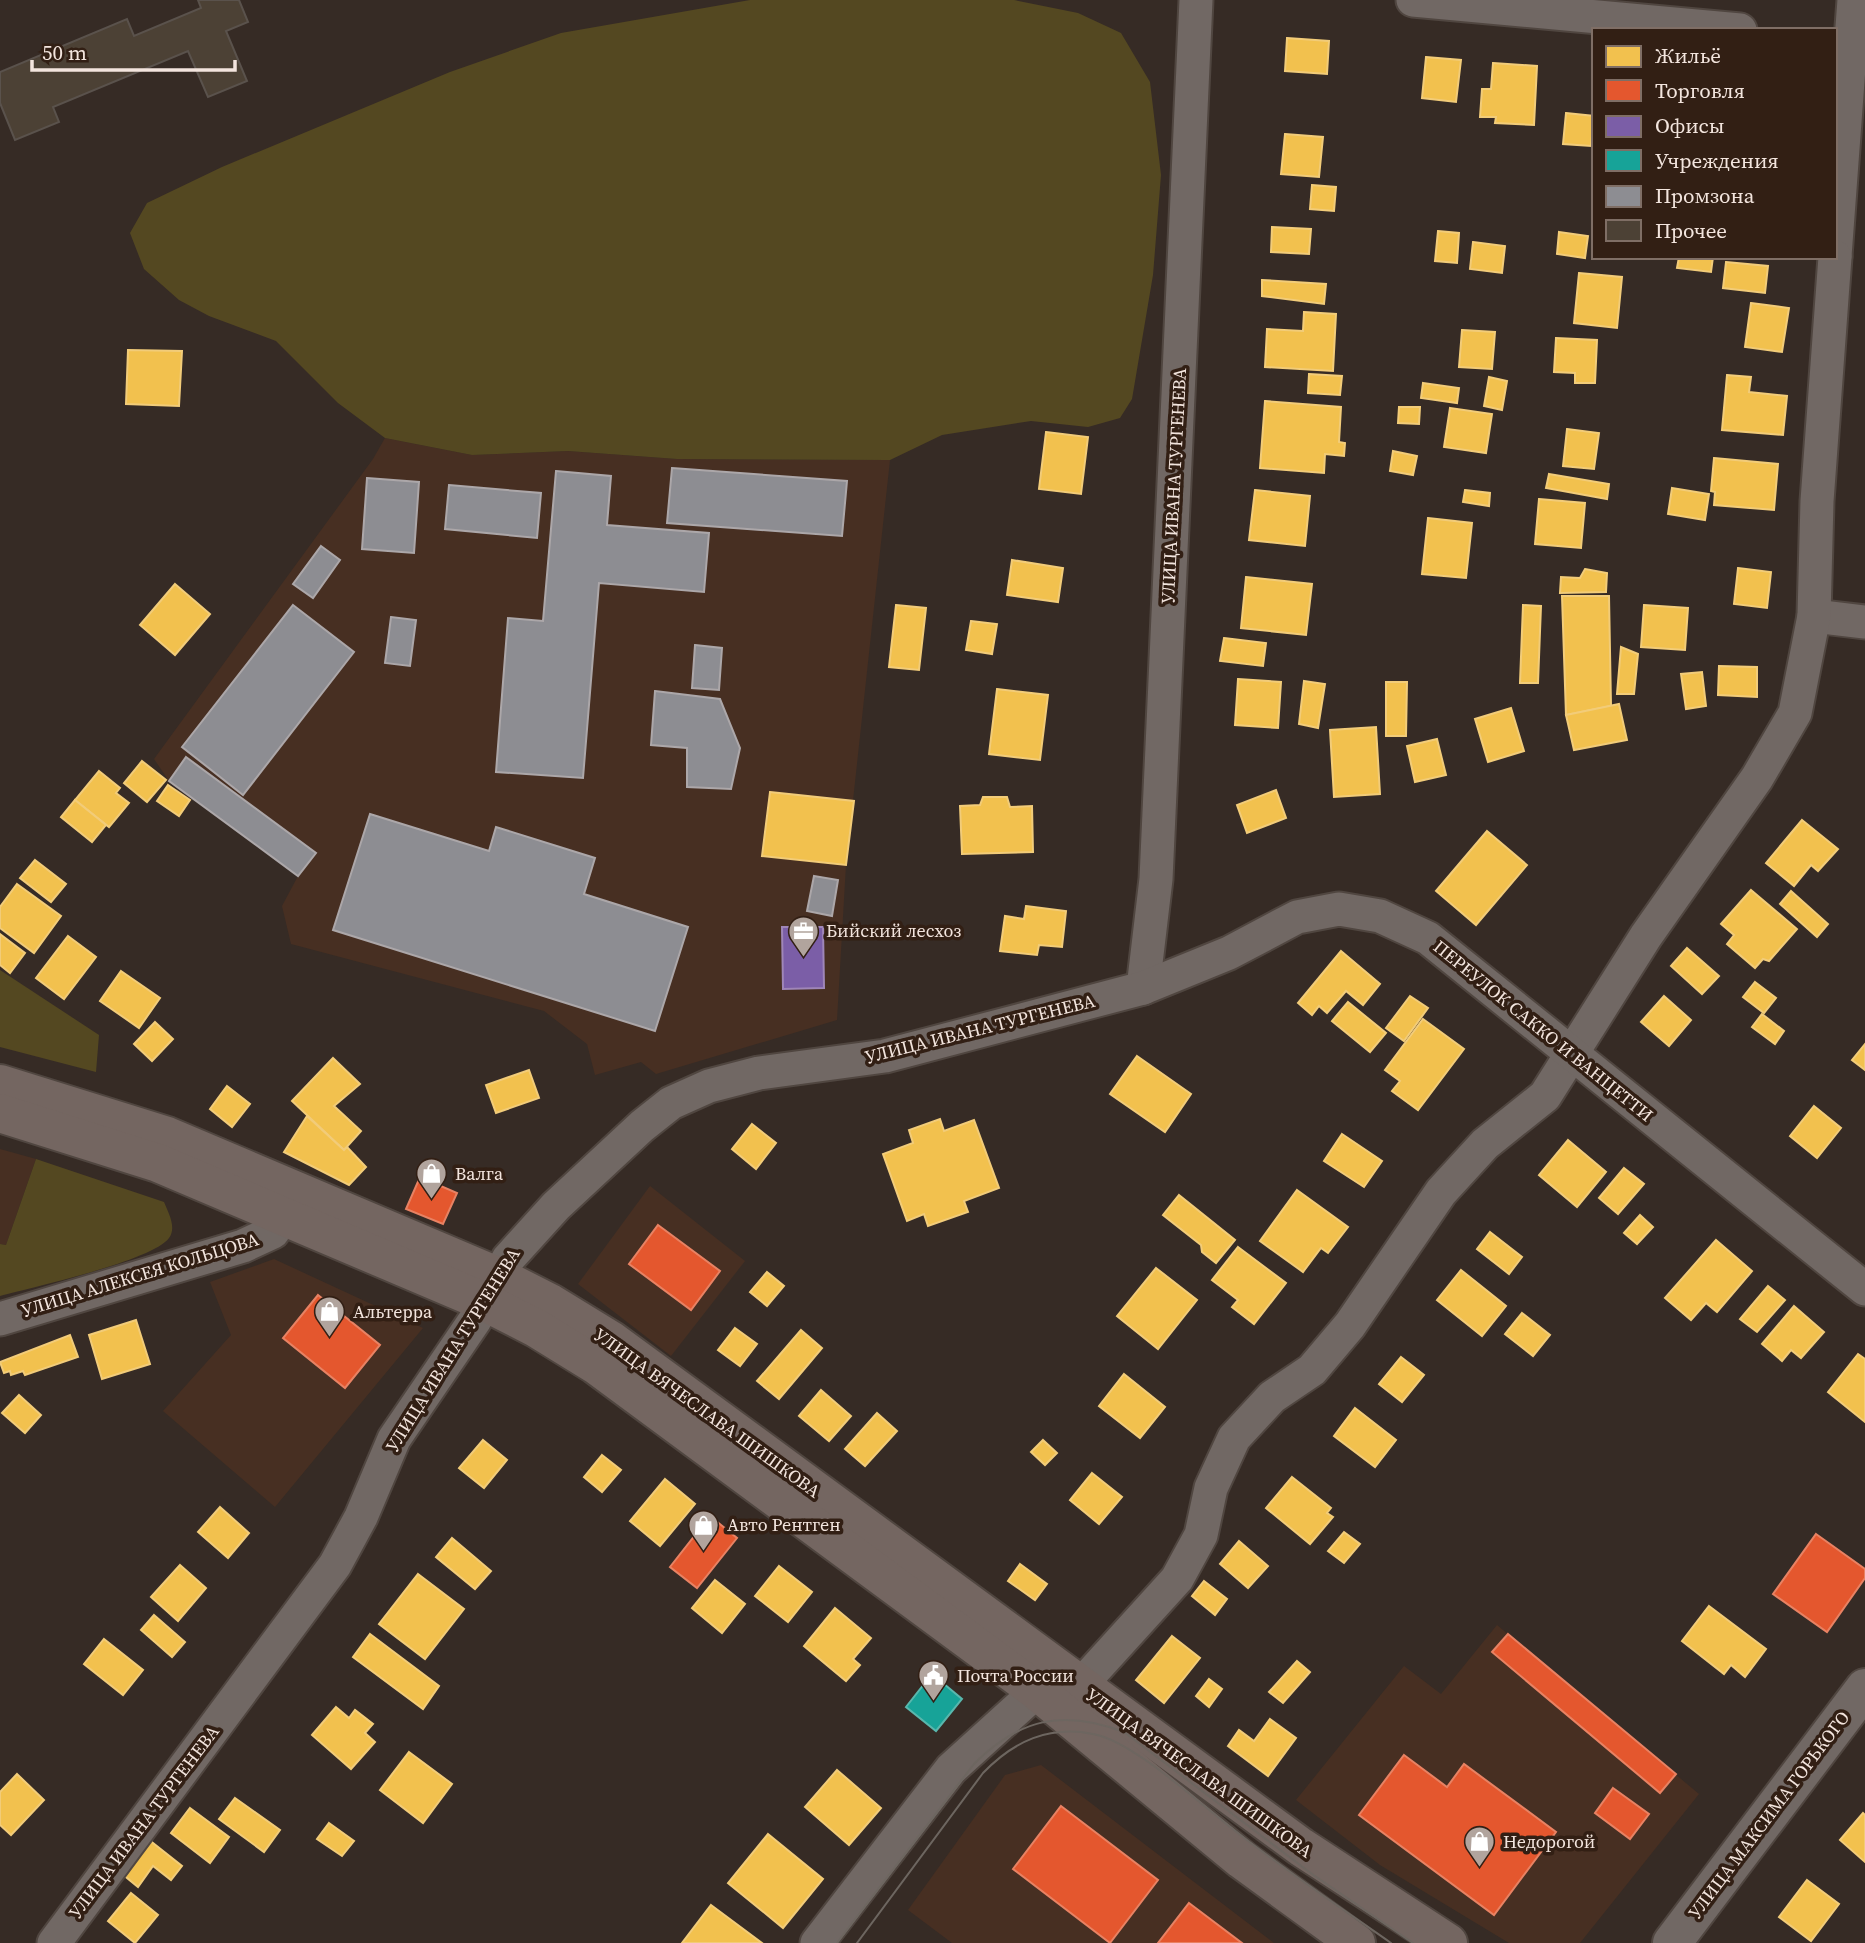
<svg xmlns="http://www.w3.org/2000/svg" width="1865" height="1943" font-family="'Source Serif 4',serif">
<style>
.built{fill:#472f22}
.green{fill:#544821}
.homes{fill:#f2c14e;stroke:#f2cc79;stroke-width:2}
.shops{fill:#e4572e;stroke:#e88263;stroke-width:2}
.offices{fill:#7b5ea7;stroke:#9f86b8;stroke-width:2}
.public{fill:#17a398;stroke:#59b7ad;stroke-width:2}
.industry{fill:#8d8d92;stroke:#aca7a9;stroke-width:2}
.building{fill:#4c4135;stroke:#5a524c;stroke-width:2}
.lines{fill:none;stroke-linecap:round;stroke-linejoin:round}
.minor-casing{stroke:#504640;stroke-width:37}
.secondary-casing{stroke:#504640;stroke-width:42}
.primary-casing{stroke:#504640;stroke-width:42}
.minor{stroke:#716864;stroke-width:33}
.secondary{stroke:#716864;stroke-width:38}
.primary{stroke:#746661;stroke-width:38}
.tram{stroke:#6d6660;stroke-width:2}
.labels{text-anchor:middle;stroke-width:7;stroke-linejoin:round;paint-order:stroke}
.street-label{font-size:18px;fill:#f3e5de;stroke:#321f14}
.poi-label{font-size:18px;fill:#f3e5de;stroke:#321f14;text-anchor:start}
</style>
<rect width="100%" height="100%" fill="#362b25"/>
<g class="built">
<polygon points="385,438 472,455 568,451 677,459 890,460 846,865 837,1020 656,1074 641,1062 595,1075 587,1044 544,1011 291,944 282,906 298,876 169,781 154,759 373,459"/>
<polygon points="0,1149 36,1159 6,1245 0,1244"/>
<polygon points="650,1186 745,1261 671,1356 578,1284"/>
<polygon points="274,1259 423,1328 275,1507 163,1411 231,1335 210,1282"/>
<polygon points="1497,1625 1699,1794 1580,1943 1509,1943 1380,1865 1296,1800 1404,1666 1441,1694"/>
<polygon points="1041,1765 1274,1943 952,1943 908,1910 1005,1775"/>
</g>
<g class="green">
<polygon points="750,0 1014,0 1078,13 1121,33 1150,82 1161,175 1153,275 1132,399 1120,418 1088,427 1031,421 942,435 890,460 677,459 568,451 472,455 385,438 338,403 276,341 209,316 179,300 144,269 130,233 147,203 222,167 450,72 561,33"/>
<polygon points="0,970 99,1035 96,1072 0,1047"/>
<path d="M36 1159 164 1202C168 1212 177 1227 169 1238 152 1261 33 1287 0 1296V1244L6 1245Z"/>
</g>
<g class="homes">
<polygon points="1287,38 1329,41 1327,74 1285,71"/>
<polygon points="1426,57 1461,60 1456,102 1422,98"/>
<polygon points="1493,63 1537,66 1534,125 1495,123 1496,117 1480,117 1482,89 1491,89"/>
<polygon points="1566,113 1594,116 1591,146 1563,144"/>
<polygon points="1285,134 1323,137 1319,177 1281,174"/>
<polygon points="1312,185 1336,187 1334,211 1310,209"/>
<polygon points="1272,227 1311,229 1309,254 1271,252"/>
<polygon points="1438,231 1459,233 1457,263 1435,261"/>
<polygon points="1559,232 1588,236 1585,258 1557,254"/>
<polygon points="1473,242 1505,246 1502,273 1470,269"/>
<polygon points="1679,257 1713,257 1711,272 1677,268"/>
<polygon points="1726,262 1768,266 1765,293 1723,288"/>
<polygon points="1579,273 1622,277 1617,328 1574,323"/>
<polygon points="1262,280 1326,284 1324,304 1262,296"/>
<polygon points="1751,303 1789,308 1782,352 1745,347"/>
<polygon points="1304,312 1336,314 1333,371 1265,367 1267,329 1303,331"/>
<polygon points="1462,330 1495,332 1492,369 1459,367"/>
<polygon points="1556,338 1597,340 1595,383 1575,383 1575,373 1554,372"/>
<polygon points="128,350 182,351 179,406 126,404"/>
<polygon points="1309,374 1342,376 1340,395 1308,393"/>
<polygon points="1727,375 1751,377 1749,392 1787,396 1783,435 1722,430"/>
<polygon points="1489,377 1507,381 1502,410 1484,406"/>
<polygon points="1423,383 1459,388 1457,403 1421,398"/>
<polygon points="1265,401 1341,407 1339,442 1345,443 1344,456 1325,454 1324,473 1260,468"/>
<polygon points="1399,407 1420,407 1419,424 1398,423"/>
<polygon points="1450,408 1492,414 1486,453 1444,447"/>
<polygon points="1567,429 1599,433 1594,469 1563,466"/>
<polygon points="1046,432 1088,437 1081,494 1039,489"/>
<polygon points="1393,451 1417,456 1413,475 1390,471"/>
<polygon points="1714,458 1778,464 1774,510 1714,505 1715,492 1711,491"/>
<polygon points="1549,474 1609,484 1607,499 1546,488"/>
<polygon points="1672,488 1709,494 1705,520 1668,514"/>
<polygon points="1255,490 1310,496 1305,546 1249,540"/>
<polygon points="1465,490 1490,493 1489,506 1463,502"/>
<polygon points="1539,499 1585,503 1581,548 1535,544"/>
<polygon points="1428,518 1472,523 1466,578 1422,574"/>
<polygon points="1012,560 1063,568 1058,602 1007,595"/>
<polygon points="1738,568 1771,572 1767,608 1734,604"/>
<polygon points="1585,569 1607,573 1606,592 1560,593 1561,577 1580,578"/>
<polygon points="1246,577 1312,584 1306,635 1241,628"/>
<polygon points="175,584 210,614 175,655 140,625"/>
<polygon points="1562,596 1609,596 1611,706 1566,715"/>
<polygon points="896,605 926,608 919,670 889,667"/>
<polygon points="1523,605 1541,606 1538,683 1520,683"/>
<polygon points="1644,605 1688,608 1685,650 1641,647"/>
<polygon points="971,621 997,624 992,654 966,650"/>
<polygon points="1224,638 1266,643 1263,666 1220,661"/>
<polygon points="1621,647 1638,654 1634,694 1617,694"/>
<polygon points="1719,666 1757,667 1757,697 1718,695"/>
<polygon points="1702,672 1706,706 1686,709 1681,674"/>
<polygon points="1238,679 1281,682 1278,728 1235,725"/>
<polygon points="1304,681 1325,684 1318,728 1299,724"/>
<polygon points="1386,682 1407,682 1406,736 1386,736"/>
<polygon points="997,689 1048,695 1040,760 989,754"/>
<polygon points="1619,704 1627,740 1574,750 1566,715"/>
<polygon points="1511,708 1524,751 1488,762 1475,719"/>
<polygon points="1376,727 1380,794 1334,797 1330,730"/>
<polygon points="1437,739 1446,775 1415,782 1407,746"/>
<polygon points="142,761 166,780 147,802 124,783"/>
<polygon points="99,771 120,788 116,793 129,803 109,827 75,800"/>
<polygon points="168,785 190,800 179,816 157,801"/>
<polygon points="1276,790 1286,818 1247,833 1237,805"/>
<polygon points="770,792 854,801 846,865 762,856"/>
<polygon points="983,797 1007,797 1010,807 1032,806 1033,852 962,854 960,806 980,805"/>
<polygon points="75,800 106,825 92,842 61,817"/>
<polygon points="1802,820 1838,849 1818,871 1811,865 1794,886 1766,863"/>
<polygon points="1487,831 1527,865 1476,925 1436,891"/>
<polygon points="35,860 66,884 51,902 20,878"/>
<polygon points="17,884 61,916 34,953 0,928 0,907"/>
<polygon points="1751,890 1797,929 1769,961 1763,959 1755,968 1727,944 1734,935 1721,924"/>
<polygon points="1791,891 1828,924 1817,937 1780,904"/>
<polygon points="1026,906 1066,911 1062,947 1039,945 1037,955 1000,951 1005,916 1024,919"/>
<polygon points="0,934 25,953 10,973 0,965"/>
<polygon points="68,936 96,957 64,999 36,978"/>
<polygon points="1687,948 1719,976 1702,994 1671,966"/>
<polygon points="1341,951 1380,984 1363,1005 1346,991 1327,1013 1319,1006 1312,1015 1298,1003"/>
<polygon points="121,971 160,998 139,1028 100,1001"/>
<polygon points="1755,982 1776,998 1764,1013 1743,997"/>
<polygon points="1410,996 1428,1008 1404,1041 1386,1028"/>
<polygon points="1664,996 1691,1020 1669,1046 1641,1022"/>
<polygon points="1348,1002 1386,1033 1370,1052 1332,1021"/>
<polygon points="1762,1014 1784,1031 1775,1044 1752,1027"/>
<polygon points="1423,1019 1464,1049 1418,1110 1392,1091 1400,1081 1385,1070"/>
<polygon points="155,1022 173,1039 152,1061 134,1044"/>
<polygon points="1865,1044 1865,1070 1852,1060"/>
<polygon points="1137,1056 1191,1094 1165,1132 1110,1094"/>
<polygon points="333,1058 360,1084 334,1106 361,1131 344,1150 292,1101"/>
<polygon points="529,1070 539,1098 496,1113 486,1085"/>
<polygon points="227,1086 250,1104 232,1127 210,1109"/>
<polygon points="1814,1106 1841,1128 1817,1158 1790,1136"/>
<polygon points="307,1116 344,1150 347,1147 366,1167 349,1185 284,1152"/>
<polygon points="940,1119 944,1131 974,1120 999,1188 964,1201 968,1212 928,1226 924,1214 907,1221 883,1154 913,1143 909,1130"/>
<polygon points="752,1124 776,1143 756,1169 732,1149"/>
<polygon points="1342,1134 1382,1161 1364,1187 1324,1161"/>
<polygon points="1568,1140 1606,1172 1577,1207 1539,1175"/>
<polygon points="1624,1168 1644,1184 1618,1214 1599,1198"/>
<polygon points="1297,1190 1348,1227 1328,1253 1321,1248 1303,1272 1260,1241"/>
<polygon points="1179,1195 1235,1240 1216,1263 1202,1252 1201,1245 1163,1215"/>
<polygon points="1640,1215 1653,1227 1637,1244 1624,1233"/>
<polygon points="1490,1232 1522,1257 1509,1274 1477,1249"/>
<polygon points="1716,1240 1752,1271 1717,1312 1706,1303 1691,1320 1665,1298"/>
<polygon points="1238,1247 1286,1283 1254,1324 1232,1307 1238,1300 1212,1280"/>
<polygon points="1156,1268 1197,1300 1158,1349 1117,1316"/>
<polygon points="1461,1270 1506,1306 1482,1336 1437,1300"/>
<polygon points="767,1272 784,1286 767,1306 750,1292"/>
<polygon points="1768,1286 1785,1300 1757,1332 1740,1319"/>
<polygon points="1794,1306 1824,1332 1801,1358 1791,1350 1782,1361 1762,1344"/>
<polygon points="1522,1313 1550,1335 1533,1356 1505,1334"/>
<polygon points="136,1320 150,1364 102,1379 89,1335"/>
<polygon points="735,1328 757,1344 740,1366 718,1350"/>
<polygon points="801,1330 822,1348 779,1399 757,1381"/>
<polygon points="70,1335 78,1357 25,1375 23,1371 11,1375 10,1371 4,1373 0,1362"/>
<polygon points="1858,1354 1865,1359 1865,1422 1828,1392"/>
<polygon points="1401,1357 1424,1375 1402,1402 1379,1384"/>
<polygon points="1124,1374 1165,1407 1140,1438 1099,1406"/>
<polygon points="821,1390 851,1416 829,1441 799,1416"/>
<polygon points="19,1395 41,1415 25,1433 2,1413"/>
<polygon points="1355,1408 1396,1440 1375,1467 1334,1436"/>
<polygon points="877,1413 897,1431 865,1466 845,1449"/>
<polygon points="483,1440 507,1460 484,1488 459,1468"/>
<polygon points="1043,1440 1057,1453 1045,1465 1031,1452"/>
<polygon points="602,1455 621,1470 602,1492 584,1477"/>
<polygon points="1092,1473 1122,1497 1099,1524 1070,1500"/>
<polygon points="1292,1477 1331,1508 1327,1513 1333,1517 1310,1544 1266,1508"/>
<polygon points="665,1479 695,1504 660,1546 630,1521"/>
<polygon points="220,1507 249,1533 228,1558 198,1532"/>
<polygon points="1344,1532 1360,1544 1344,1563 1328,1551"/>
<polygon points="452,1538 491,1571 475,1589 436,1557"/>
<polygon points="1239,1541 1268,1566 1248,1588 1220,1564"/>
<polygon points="1020,1564 1047,1584 1035,1600 1008,1581"/>
<polygon points="180,1565 206,1588 178,1621 151,1597"/>
<polygon points="779,1566 812,1592 788,1622 755,1596"/>
<polygon points="418,1574 464,1609 425,1659 379,1624"/>
<polygon points="715,1580 745,1604 722,1633 692,1608"/>
<polygon points="1204,1581 1227,1599 1215,1615 1192,1596"/>
<polygon points="1709,1606 1766,1649 1745,1677 1731,1665 1724,1674 1682,1641"/>
<polygon points="835,1608 871,1638 853,1659 860,1665 846,1681 804,1646"/>
<polygon points="154,1615 185,1642 172,1657 141,1630"/>
<polygon points="370,1634 439,1686 423,1709 353,1657"/>
<polygon points="1172,1636 1200,1658 1164,1703 1136,1680"/>
<polygon points="104,1639 143,1670 123,1695 84,1664"/>
<polygon points="1297,1661 1310,1672 1283,1703 1269,1692"/>
<polygon points="1209,1679 1222,1689 1209,1707 1196,1696"/>
<polygon points="336,1707 349,1718 355,1710 373,1724 365,1733 375,1742 351,1769 312,1735"/>
<polygon points="1270,1719 1296,1738 1268,1776 1228,1746 1239,1730 1254,1741"/>
<polygon points="409,1752 452,1784 423,1823 380,1790"/>
<polygon points="837,1770 881,1808 849,1845 805,1807"/>
<polygon points="17,1774 44,1800 11,1835 0,1825 0,1792"/>
<polygon points="235,1798 280,1830 264,1852 219,1819"/>
<polygon points="190,1808 229,1837 210,1863 171,1833"/>
<polygon points="1863,1813 1865,1815 1865,1862 1840,1840"/>
<polygon points="329,1823 354,1841 342,1856 317,1839"/>
<polygon points="768,1834 823,1879 783,1928 728,1883"/>
<polygon points="148,1839 182,1866 171,1880 153,1866 138,1887 121,1873"/>
<polygon points="1807,1880 1839,1904 1811,1941 1779,1917"/>
<polygon points="131,1893 158,1915 135,1943 108,1921"/>
<polygon points="711,1905 762,1943 682,1943"/>
</g>
<g class="shops">
<polygon points="420,1177 457,1193 443,1224 406,1209"/>
<polygon points="658,1225 720,1271 691,1310 629,1264"/>
<polygon points="318,1295 380,1345 345,1388 283,1338"/>
<polygon points="710,1516 737,1538 697,1588 670,1567"/>
<polygon points="1816,1534 1865,1569 1865,1578 1827,1632 1773,1594"/>
<polygon points="1508,1634 1676,1774 1660,1793 1492,1652"/>
<polygon points="1404,1755 1447,1787 1464,1764 1556,1832 1494,1915 1359,1815"/>
<polygon points="1613,1788 1649,1814 1630,1839 1595,1813"/>
<polygon points="1061,1806 1158,1880 1110,1943 1013,1869"/>
<polygon points="1189,1903 1242,1943 1158,1943"/>
</g>
<polygon class="offices" points="782,927 823,927 824,988 783,989"/>
<polygon class="public" points="932,1674 962,1699 936,1731 906,1707"/>
<g class="industry">
<polygon points="672,468 847,481 842,536 667,523"/>
<polygon points="556,471 611,476 607,525 709,533 704,592 599,583 583,778 496,772 508,618 543,621"/>
<polygon points="367,478 419,482 414,553 362,549"/>
<polygon points="449,485 541,493 537,538 445,529"/>
<polygon points="321,546 340,560 313,598 293,584"/>
<polygon points="293,605 354,652 243,795 182,747"/>
<polygon points="391,617 416,620 410,666 385,663"/>
<polygon points="695,645 722,648 719,690 692,688"/>
<polygon points="655,691 720,699 740,748 731,789 687,787 687,748 651,745"/>
<polygon points="186,757 316,853 298,876 169,781"/>
<polygon points="370,814 489,851 496,827 595,858 584,894 688,927 655,1031 333,930"/>
<polygon points="814,876 838,880 832,916 807,911"/>
</g>
<polygon class="building" points="198,0 239,0 248,22 226,31 247,81 208,97 188,51 53,107 59,122 15,140 0,103 0,72 127,19 134,36 201,8"/>
<g class="lines">
<defs>
<g id="minor">
<polyline points="1413,0 1740,30"/>
<polyline points="1835,256 1854,0"/>
<polyline points="1814,616 1865,622"/>
<polyline points="1143,988 1156,879 1196,0"/>
<polyline points="0,1319 243,1246 273,1232 294,1194"/>
<polyline points="1079,1687 1177,1579 1201,1535 1211,1488 1234,1438 1272,1397 1312,1370 1350,1325 1441,1192 1485,1144 1545,1096 1646,936 1757,778 1795,713 1814,616 1817,501 1835,257"/>
<polyline points="54,1943 335,1565 361,1517 394,1439 475,1320 508,1259 556,1206 642,1126 671,1103 709,1086 759,1073 885,1056 1143,988 1229,953 1297,917 1339,909 1380,916 1428,938 1865,1289"/>
<polyline points="817,1943 951,1769 1037,1691"/>
</g>
<polyline id="secondary" points="1672,1943 1865,1688"/>
<g id="primary">
<polyline points="0,1084 167,1136 497,1276 550,1303 612,1341 1301,1847 1448,1943"/>
<polyline points="0,1113 158,1163 485,1302 536,1328 596,1365 1037,1691 1242,1860 1356,1943"/>
</g>
</defs>
<use href="#minor" class="minor-casing"/>
<use href="#secondary" class="secondary-casing"/>
<use href="#primary" class="primary-casing"/>
<use href="#minor" class="minor"/>
<use href="#secondary" class="secondary"/>
<use href="#primary" class="primary"/>
<g class="tram">
<path d="M837 1943 974 1764C1020 1718 1064 1709 1124 1732L1312 1874 1413 1943"/>
<path d="M857 1943 983 1773C1014 1741 1049 1725 1093 1734 1133 1741 1200 1804 1234 1830 1285 1870 1338 1906 1391 1943"/>
</g>
</g>
<defs>
<symbol id="office-pin" viewBox="-11 -11 22 30"><path d="M0 17L-7.5 6A9.5 9.5 0 1 1 7.5 6Z" fill="#b1a49d" stroke="#321f14"/><path d="M-6-3h4V-5.5h4V-3h4V5H-6ZM-1-4.5V-3h2v-1.5ZM-6 0V1H6V0Z" fill="#fff"/></symbol>
<symbol id="shop-pin" viewBox="-11 -11 22 30"><path d="M0 17L-7.5 6A9.5 9.5 0 1 1 7.5 6Z" fill="#b1a49d" stroke="#321f14"/><path d="M-5-2.5h2.3a2.7 3.5 0 0 1 5.4 0H5L5.5 6h-11ZM-1.5-2.5h3a1.5 2.3 0 0 0-3 0Z" fill="#fff"/></symbol>
<symbol id="civic-pin" viewBox="-11 -11 22 30"><path d="M0 17L-7.5 6A9.5 9.5 0 1 1 7.5 6Z" fill="#b1a49d" stroke="#321f14"/><path d="M-.6-6.5H3V-4.5H.6V-3L4-1V1h2V6H-6V1h2V-1L-.6-3ZM-1.2 2.5V6h2.4V2.5Z" fill="#fff"/></symbol>
</defs>
<g fill-rule="evenodd">
<use href="#office-pin" x="786" y="914" width="35" height="47"/>
<use href="#shop-pin" x="414" y="1156" width="35" height="47"/>
<use href="#shop-pin" x="312" y="1294" width="35" height="47"/>
<use href="#shop-pin" x="686" y="1508" width="35" height="47"/>
<use href="#civic-pin" x="916" y="1658" width="35" height="47"/>
<use href="#shop-pin" x="1462" y="1824" width="35" height="47"/>
</g>
<g class="labels">
<g class="street-label">
<text transform="translate(1174 486) rotate(-87)" y="6">УЛИЦА ИВАНА ТУРГЕНЕВА</text>
<text transform="translate(980 1029) rotate(-14)" y="6">УЛИЦА ИВАНА ТУРГЕНЕВА</text>
<text transform="translate(1543 1031) rotate(39)" y="6">ПЕРЕУЛОК САККО И ВАНЦЕТТИ</text>
<text transform="translate(140 1275) rotate(-17)" y="6">УЛИЦА АЛЕКСЕЯ КОЛЬЦОВА</text>
<text transform="translate(453 1350) rotate(-58)" y="6">УЛИЦА ИВАНА ТУРГЕНЕВА</text>
<text transform="translate(707 1413) rotate(36)" y="6">УЛИЦА ВЯЧЕСЛАВА ШИШКОВА</text>
<text transform="translate(1199 1773) rotate(36)" y="6">УЛИЦА ВЯЧЕСЛАВА ШИШКОВА</text>
<text transform="translate(1769 1815) rotate(-53)" y="6">УЛИЦА МАКСИМА ГОРЬКОГО</text>
<text transform="translate(144 1822) rotate(-53)" y="6">УЛИЦА ИВАНА ТУРГЕНЕВА</text>
</g>
<g class="poi-label">
<text x="826" y="937">Бийский лесхоз</text>
<text x="455" y="1180">Валга</text>
<text x="353" y="1318">Альтерра</text>
<text x="727" y="1531">Авто Рентген</text>
<text x="957" y="1682">Почта России</text>
<text x="1503" y="1848">Недорогой</text>
</g>
</g>
<rect x="1592" y="28" width="245" height="231" fill="#321f14" stroke="#7f6e65" stroke-width="2"/>
<rect x="1606" y="46" width="35" height="21" fill="#f2c14e" stroke="#7f6e65" stroke-width="2"/>
<text x="1655" y="63" font-size="21" fill="#f3e5de">Жильё</text>
<rect x="1606" y="80" width="35" height="21" fill="#e4572e" stroke="#7f6e65" stroke-width="2"/>
<text x="1655" y="98" font-size="21" fill="#f3e5de">Торговля</text>
<rect x="1606" y="116" width="35" height="21" fill="#7b5ea7" stroke="#7f6e65" stroke-width="2"/>
<text x="1655" y="133" font-size="21" fill="#f3e5de">Офисы</text>
<rect x="1606" y="150" width="35" height="21" fill="#17a398" stroke="#7f6e65" stroke-width="2"/>
<text x="1655" y="168" font-size="21" fill="#f3e5de">Учреждения</text>
<rect x="1606" y="186" width="35" height="21" fill="#8d8d92" stroke="#7f6e65" stroke-width="2"/>
<text x="1655" y="203" font-size="21" fill="#f3e5de">Промзона</text>
<rect x="1606" y="220" width="35" height="21" fill="#4c4135" stroke="#7f6e65" stroke-width="2"/>
<text x="1655" y="238" font-size="21" fill="#f3e5de">Прочее</text>
<path d="M32 60v10h203v-10" fill="none" stroke="#f3e5de" stroke-width="3.5"/>
<text x="42" y="60" font-size="21" fill="#f3e5de" stroke="#321f14" stroke-width="5" paint-order="stroke">50 m</text>
</svg>
